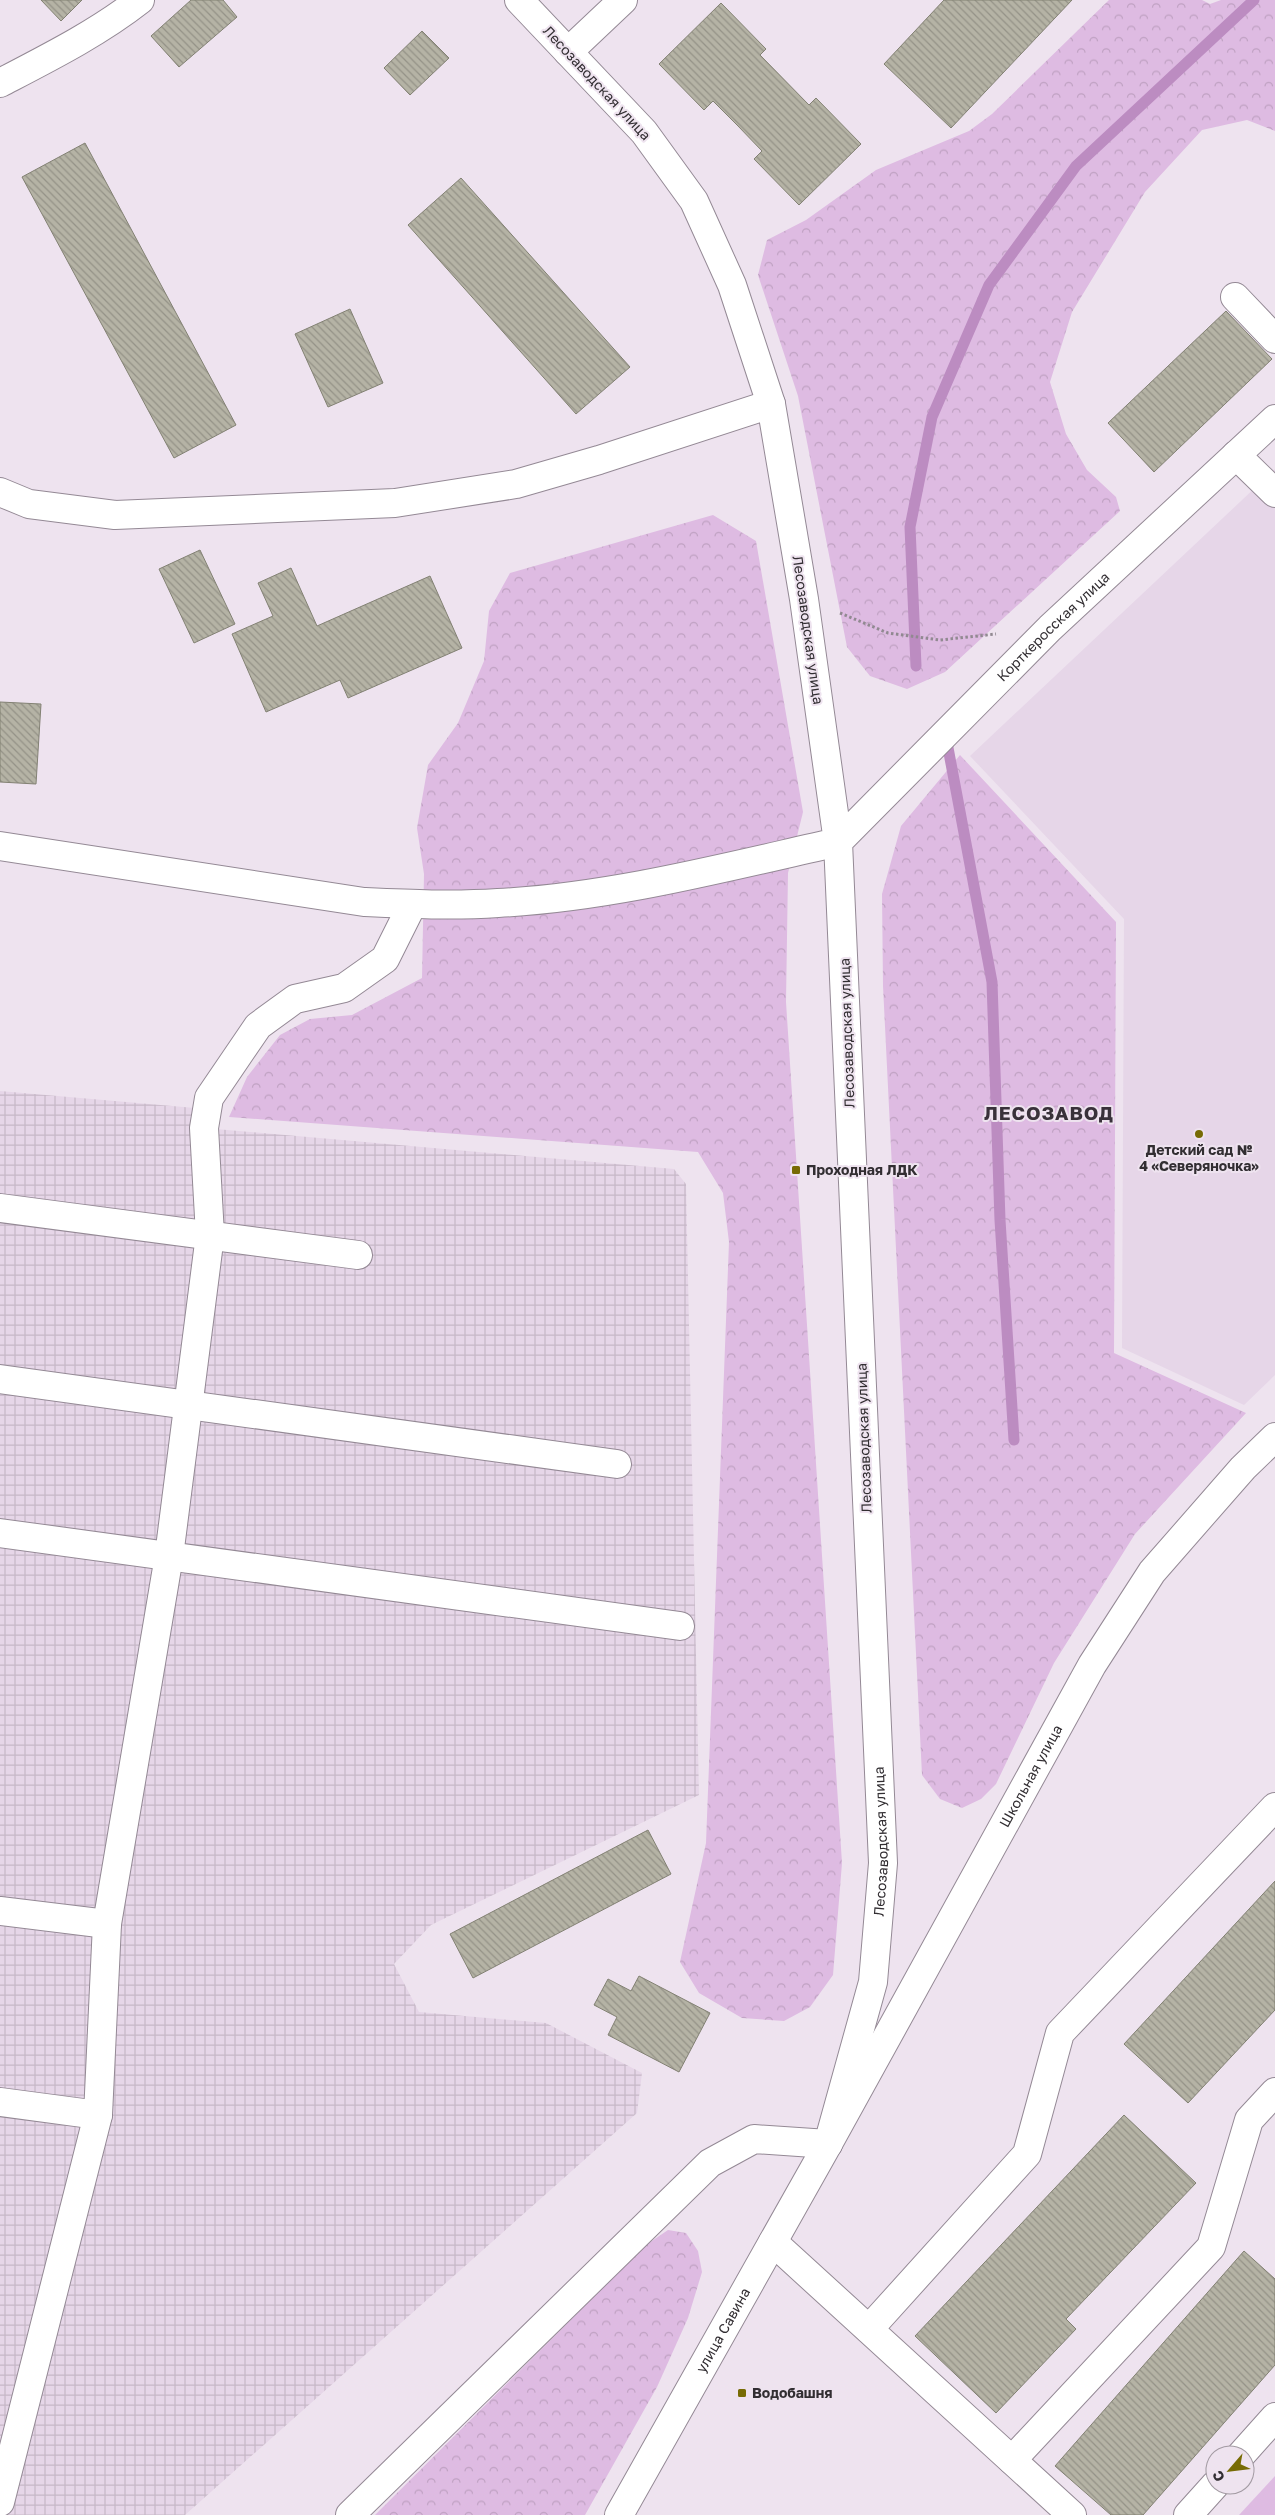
<svg xmlns="http://www.w3.org/2000/svg" width="1275" height="2515" font-family="'Golos Text',sans-serif">
<style>
.built{fill:#e6d6e8}
.industrial{fill:url(#industrial-grid)}
.green{fill:#debbe2}
.forest{fill:url(#forest-crowns)}
.lines{fill:none;stroke-linecap:round;stroke-linejoin:round}
.stream{stroke:#bc8cc1;stroke-width:11}
.building{fill:url(#building-back-hatch);stroke:#828173}
.minor-casing{stroke:#948995;stroke-width:30}
.major-casing{stroke:#948995;stroke-width:30}
.path{stroke:#918991;stroke-width:3;stroke-dasharray:2.5 2.5;stroke-linecap:butt}
.minor{stroke:#fff;stroke-width:28}
.major{stroke:#fff;stroke-width:28}
.poi-dot{fill:#776b04;stroke:#eee3ef;stroke-width:2}
.labels{text-anchor:middle;stroke-width:4;stroke-linejoin:round;paint-order:stroke}
.street-label{font-size:14px;fill:#322e32;stroke:#eee3ef}
.poi-label{font-size:14px;font-weight:bold;fill:#322e32;stroke:#eee3ef;text-anchor:start}
.district-label{font-size:19px;font-weight:bold;letter-spacing:1px;fill:#39313a;stroke:#eee3ef}
</style>
<defs>
<pattern id="industrial-grid" width="8" height="8" patternUnits="userSpaceOnUse" patternTransform="scale(1.25)"><rect width="8" height="8" fill="#e6d6e8"/><path d="M0 4h8M4 0v8" fill="none" stroke="#c6b8c7"/></pattern>
<pattern id="forest-crowns" width="20" height="18" patternUnits="userSpaceOnUse" patternTransform="scale(1.25)"><rect width="20" height="18" fill="#debbe2"/><path d="M2 6a3 3 0 1 1 6 0M12 15a3 3 0 1 1 6 0" fill="none" stroke="#bfa1c2"/></pattern>
<pattern id="building-back-hatch" width="6" height="6" patternUnits="userSpaceOnUse" patternTransform="scale(1.25)"><rect width="6" height="6" fill="#b5b3a5"/><path d="M-1 5l2 2M0 0l6 6M5-1l2 2" fill="none" stroke="#949287"/></pattern>
</defs>
<rect width="100%" height="100%" fill="#eee3ef"/>
<polygon class="built" points="1275,469 1275,1375 1244,1405 1122,1348 1124,919 970,756"/>
<polygon class="industrial" points="0,1091 195,1108 204,1128 674,1169 686,1184 699,1795 431,1925 394,1964 419,2012 546,2023 642,2073 637,2113 185,2515 0,2515"/>
<polygon class="green" points="1275,2476 1275,2515 1239,2515"/>
<g class="forest">
<polygon points="1109,0 1202,0 1210,4 1221,0 1275,0 1275,131 1247,120 1202,130 1145,192 1072,312 1050,382 1066,434 1087,470 1116,497 1120,511 945,672 907,689 870,676 847,647 798,396 758,275 767,240 806,220 876,170 969,131 992,114"/>
<polygon points="713,515 756,541 803,812 788,873 786,1002 842,1863 833,1975 810,2007 784,2021 742,2018 699,1993 680,1962 706,1843 729,1242 723,1193 698,1152 229,1117 247,1077 280,1035 310,1019 352,1015 422,978 424,874 417,828 428,765 458,723 484,661 489,611 510,573"/>
<polygon points="960,755 1116,922 1114,1353 1246,1413 1135,1534 1054,1663 996,1784 981,1799 962,1808 940,1799 922,1775 883,986 882,894 901,826"/>
<polygon points="668,2230 686,2233 698,2251 702,2272 688,2318 657,2387 585,2515 375,2515 646,2245"/>
</g>
<g class="lines">
<g class="stream">
<polyline points="916,666 910,527 932,417 989,285 1076,166 1254,0"/>
<polyline points="946,737 992,982 1000,1220 1014,1440"/>
</g>
</g>
<g class="building">
<polygon points="41,0 82,0 61,21"/>
<polygon points="191,0 223,0 237,17 179,67 151,36"/>
<polygon points="944,0 1072,0 951,128 884,64"/>
<polygon points="721,3 766,49 760,55 809,105 816,98 861,144 799,205 754,159 762,151 738,126 713,101 704,110 659,64"/>
<polygon points="422,31 449,58 410,95 384,68"/>
<polygon points="85,143 236,425 174,458 22,177"/>
<polygon points="461,178 630,367 576,414 408,225"/>
<polygon points="350,309 383,383 328,407 295,334"/>
<polygon points="1226,311 1272,359 1154,472 1108,423"/>
<polygon points="200,550 235,624 194,643 159,569"/>
<polygon points="291,568 317,626 430,576 462,648 348,698 340,680 266,712 232,634 273,616 258,583"/>
<polygon points="0,702 41,704 36,784 0,782"/>
<polygon points="648,1830 671,1874 473,1978 450,1934"/>
<polygon points="1275,1881 1275,2010 1188,2103 1124,2044"/>
<polygon points="639,1976 710,2013 679,2072 608,2035 617,2017 594,2005 608,1979 631,1991"/>
<polygon points="1124,2115 1196,2183 1066,2319 1076,2329 996,2413 915,2336"/>
<polygon points="1244,2251 1275,2279 1275,2365 1143,2515 1111,2515 1055,2466"/>
</g>
<g class="lines">
<defs>
<g id="minor">
<polyline points="568,52 623,0"/>
<path d="M0 83C48 58 98 33 140 0"/>
<polyline points="1235,297 1275,339"/>
<polyline points="1236,455 1275,493"/>
<polyline points="0,492 29,504 115,515 395,503 516,484 599,460 771,404"/>
<path d="M0 846 364 902C409 904 453 906 498 903 613 897 726 867 838 842L804 599 771 404 732 285 694 201 644 132 519 0"/>
<polyline points="0,1208 358,1255"/>
<polyline points="0,1379 617,1464"/>
<polyline points="0,1533 680,1626"/>
<polyline points="0,1911 107,1924"/>
<polyline points="0,2102 98,2115"/>
<polyline points="773,2242 1072,2515"/>
<polyline points="869,2329 1027,2154 1060,2033 1275,1807"/>
<polyline points="1241,2455 1275,2417"/>
<polyline points="1012,2460 1211,2247 1249,2120 1275,2092"/>
<polyline points="0,2502 98,2115 107,1924 169,1556 210,1235 204,1128 209,1098 258,1026 295,999 344,988 385,959 412,905"/>
<polyline points="350,2515 710,2163 754,2139 828,2144"/>
<polyline points="1188,2515 1215,2485"/>
</g>
<g id="major">
<path id="s1" d="M828 2144 873 1982 883 1863 838 842 1050 628 1275 419"/>
<path id="s2" d="M619 2515 828 2144 1092 1665 1152 1572 1243 1468 1275 1437"/>
</g>
</defs>
<use href="#minor" class="minor-casing"/>
<use href="#major" class="major-casing"/>
<polyline class="path" points="840,613 888,633 940,640 996,634"/>
<use href="#minor" class="minor"/>
<use href="#major" class="major"/>
</g>
<g class="poi-dot">
<circle cx="1199" cy="1134" r="5"/>
<rect x="791" y="1165" width="10" height="10" rx="2.5"/>
<rect x="737" y="2388" width="10" height="10" rx="2.5"/>
</g>
<g class="labels">
<g class="street-label">
<text transform="translate(597 83) rotate(47)" y="5">Лесозаводская улица</text>
<text dy="5" stroke="none"><textPath href="#s1" startOffset="1614">Корткеросская улица</textPath></text>
<text transform="translate(808 630) rotate(82)" y="5">Лесозаводская улица</text>
<text transform="translate(847 1033) rotate(-92)" y="5">Лесозаводская улица</text>
<text transform="translate(864 1438) rotate(-92)" y="5">Лесозаводская улица</text>
<text dy="5" stroke="none"><textPath href="#s2" startOffset="846">Школьная улица</textPath></text>
<text dy="5" stroke="none"><textPath href="#s1" startOffset="309">Лесозаводская улица</textPath></text>
<text dy="5" stroke="none"><textPath href="#s2" startOffset="212">улица Савина</textPath></text>
</g>
<g class="poi-label">
<text x="1199" y="1155" text-anchor="middle">Детский сад №<tspan x="1199" dy="16">4 «Северяночка»</tspan></text>
<text x="806" y="1175">Проходная ЛДК</text>
<text x="752" y="2398">Водобашня</text>
</g>
<g class="district-label">
<text x="1049" y="1120">ЛЕСОЗАВОД</text>
</g>
</g>
<g transform="translate(1230 2470) rotate(242)"><circle r="24" fill="#eee3ef" stroke="#a39ba3"/>
<path d="M0-4L9 19L0 12L-9 19Z" fill="#776b04"/>
<text y="-8" font-size="14" font-weight="bold" text-anchor="middle" fill="#322e32">С</text>
</g>
</svg>
